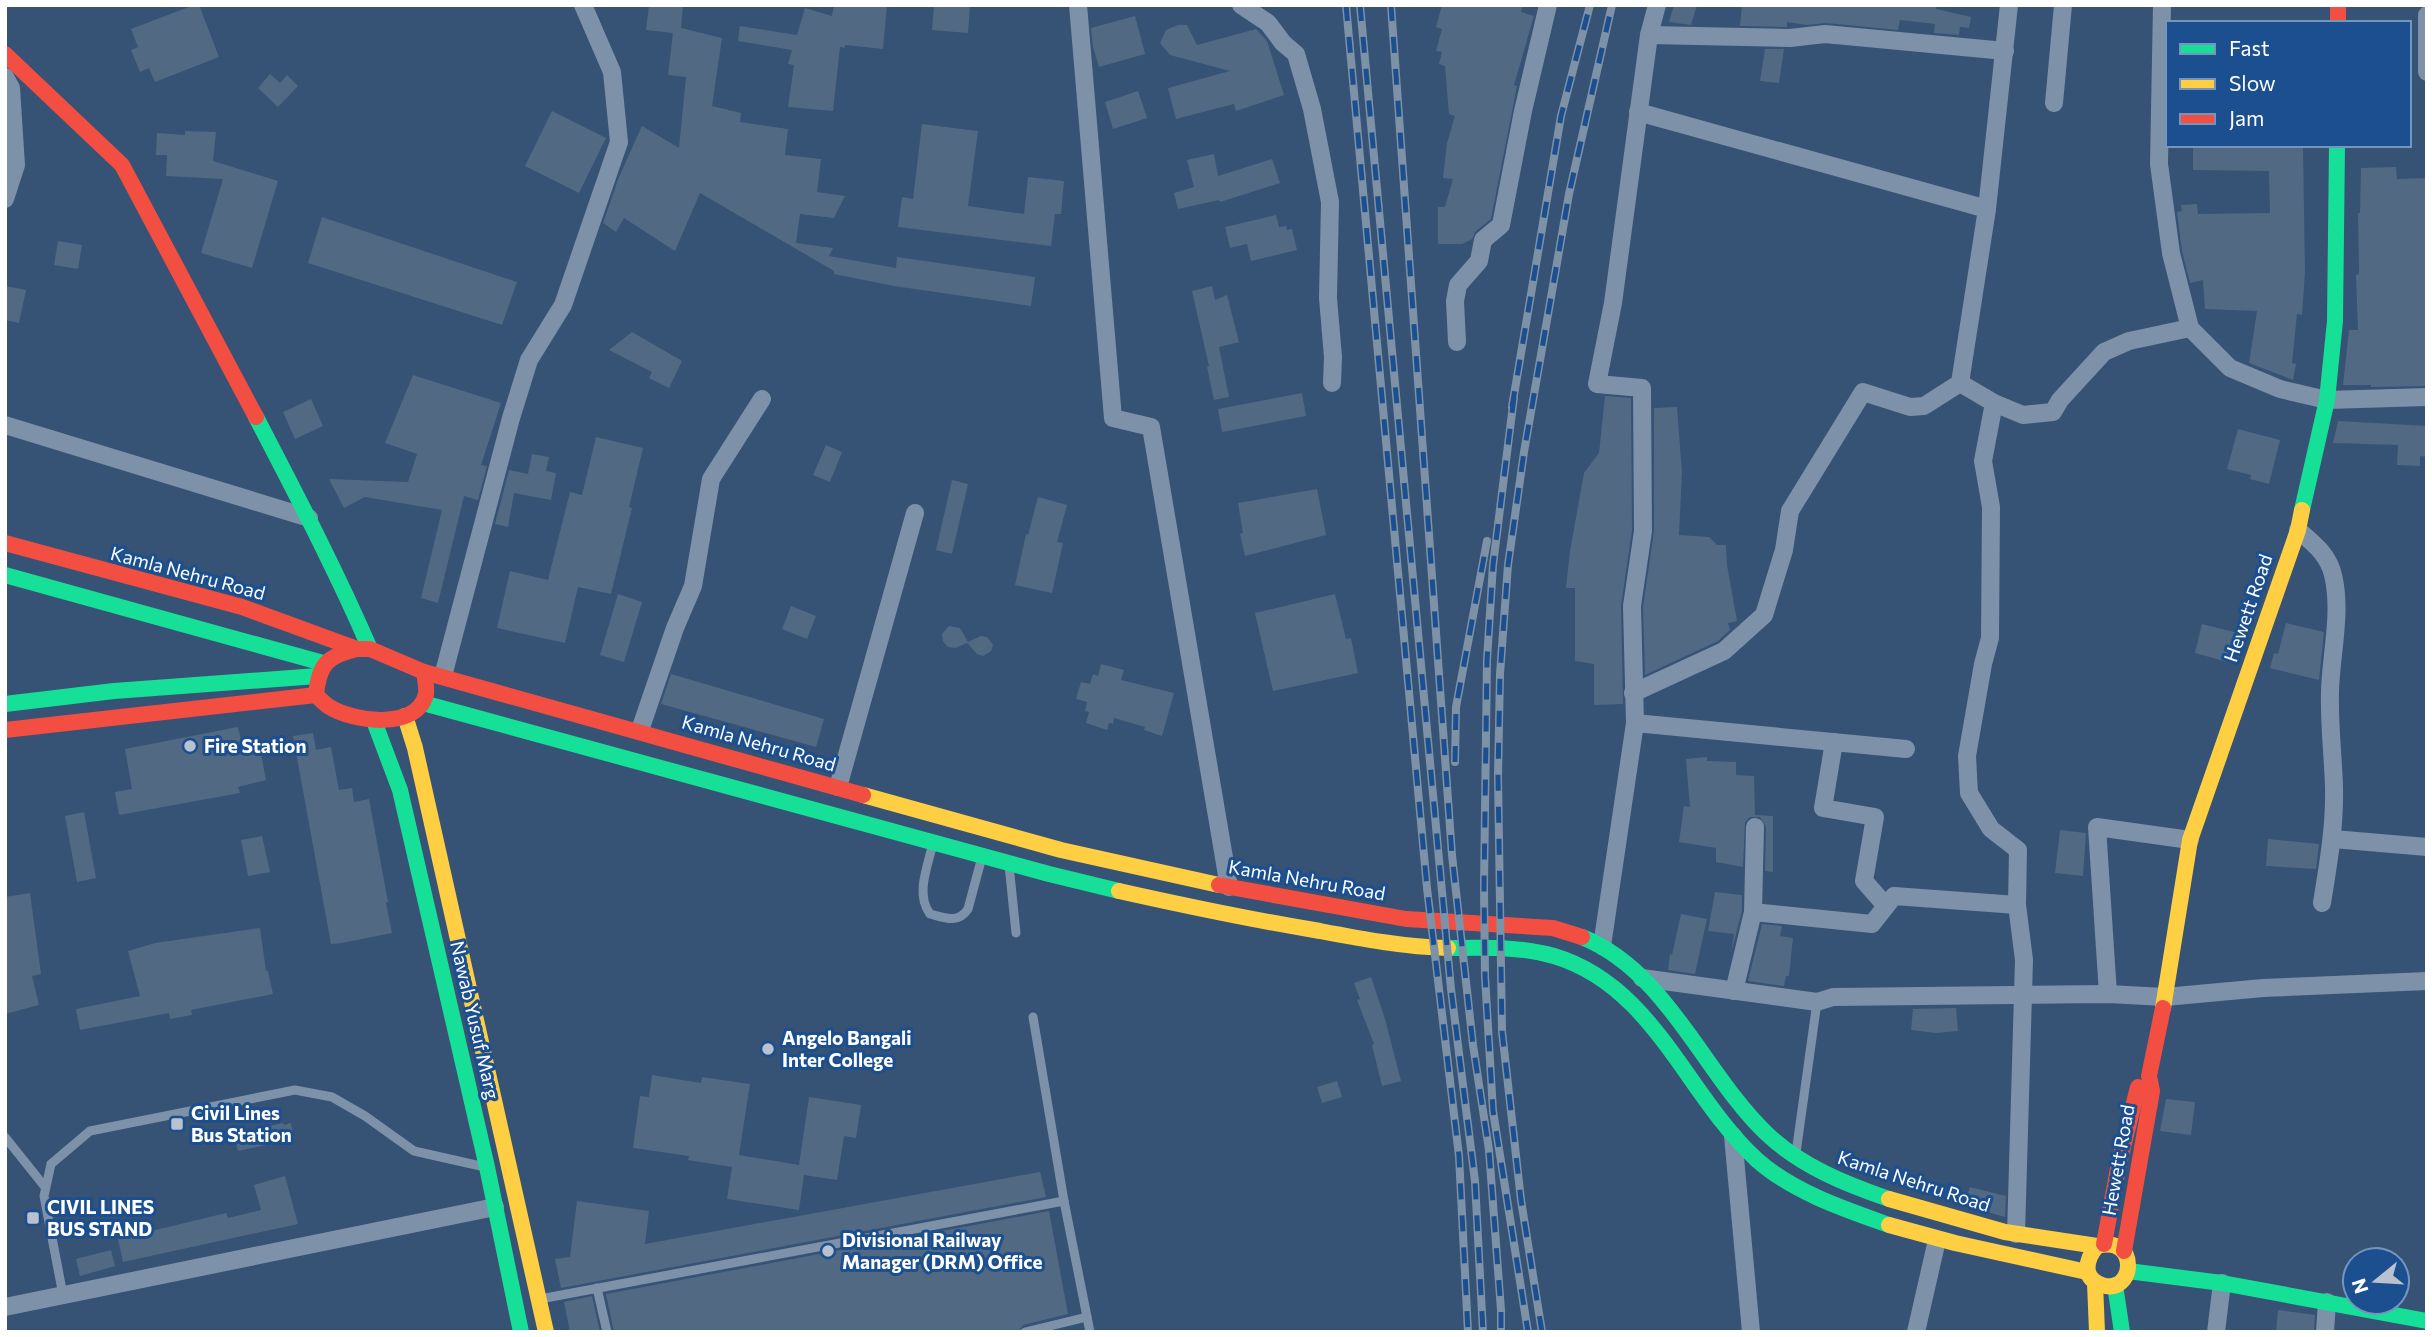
<svg xmlns="http://www.w3.org/2000/svg" width="2432" height="1337" font-family="Commissioner,sans-serif">
<style>
.building{fill:#526984}
.lines{fill:none;stroke-linecap:round;stroke-linejoin:round}
.lane{stroke:#7d92a8;stroke-width:9}
.street{stroke:#7d92a8;stroke-width:18}
.fast{stroke:#16e098;stroke-width:16}
.slow{stroke:#ffcf43;stroke-width:16}
.jam{stroke:#f24e42;stroke-width:16}
.rail-casing{stroke:#7e92a7;stroke-width:8}
.rail{stroke:#1b4f8f;stroke-width:5;stroke-dasharray:16;stroke-linecap:butt}
.poi-dot{fill:#b9c2ce;stroke:#1b4f8f;stroke-width:2.5}
.labels{text-anchor:middle;stroke-width:6;stroke-linejoin:round;paint-order:stroke}
.street-label{font-size:19px;fill:#fff;stroke:#1b4f8f}
.poi-label{font-size:19px;font-weight:bold;fill:#fff;stroke:#1b4f8f;text-anchor:start}
</style>
<rect width="100%" height="100%" fill="#365274"/>
<g class="building">
<polygon points="194,5 199,5 219,57 155,82 149,68 140,72 131,50 138,47 131,29"/>
<polygon points="649,5 683,5 681,28 722,38 712,106 741,113 740,122 788,129 785,155 821,159 817,192 845,196 834,218 800,214 796,243 833,248 829,256 896,268 897,257 1035,277 1031,306 894,286 834,274 834,271 700,193 675,251 624,218 616,232 603,223 619,177 642,126 679,148 686,77 668,75 673,33 646,30"/>
<polygon points="834,5 887,5 883,49 845,45 845,48 840,47 833,111 788,107 794,65 788,64 792,50 738,41 740,26 797,35 805,8 832,16"/>
<polygon points="934,5 970,5 968,33 932,30"/>
<polygon points="1442,5 1523,5 1521,12 1534,16 1514,85 1517,86 1491,219 1476,231 1472,239 1462,244 1438,244 1438,207 1445,207 1453,179 1443,178 1447,143 1455,116 1449,114 1445,66 1439,64 1442,52 1436,51 1442,29 1436,27"/>
<polygon points="1674,5 1697,5 1691,25 1669,22"/>
<polygon points="1742,5 1937,5 1936,9 1971,17 1969,28 1960,27 1959,35 1934,33 1935,24 1900,20 1898,30 1826,23 1807,25 1787,22 1787,27 1740,26"/>
<polygon points="1135,16 1145,54 1099,67 1093,47 1091,28"/>
<polygon points="1178,25 1187,25 1197,45 1256,29 1267,41 1284,95 1236,111 1234,104 1176,119 1168,88 1230,71 1170,55 1160,43 1166,30"/>
<polygon points="1765,49 1784,49 1779,83 1760,81"/>
<polygon points="270,74 280,83 287,75 298,86 278,107 258,88"/>
<polygon points="1138,91 1147,118 1113,129 1105,102"/>
<polygon points="552,111 606,138 579,193 525,166"/>
<polygon points="922,124 978,131 968,206 1024,214 1028,177 1064,181 1061,214 1055,214 1051,246 898,227 902,197 913,199"/>
<polygon points="185,131 216,132 213,161 278,181 252,268 201,253 223,179 166,176 167,155 156,155 157,133 185,135"/>
<polygon points="2193,145 2303,145 2305,272 2302,315 2297,314 2292,363 2296,364 2293,380 2249,363 2257,311 2205,309 2203,280 2190,283 2182,251 2177,212 2182,211 2181,205 2197,204 2198,214 2270,213 2269,171 2193,170"/>
<polygon points="1214,154 1218,176 1272,159 1280,183 1220,202 1219,200 1178,209 1174,193 1194,187 1187,160"/>
<polygon points="2396,167 2397,179 2427,178 2427,386 2371,387 2371,385 2343,385 2349,330 2358,330 2356,275 2359,274 2358,213 2360,213 2361,168"/>
<polygon points="1276,215 1279,227 1286,226 1287,230 1292,229 1297,250 1251,261 1247,244 1230,248 1225,227"/>
<polygon points="322,217 517,282 502,325 308,263"/>
<polygon points="58,241 82,245 78,269 54,265"/>
<polygon points="5,286 26,290 19,323 5,320"/>
<polygon points="1212,286 1215,300 1227,295 1239,342 1219,347 1229,397 1214,400 1207,367 1209,366 1192,291"/>
<polygon points="632,332 682,361 669,388 649,378 652,372 609,350"/>
<polygon points="413,375 501,403 481,465 487,466 478,500 464,496 438,603 421,598 442,510 365,497 344,508 329,479 408,482 417,454 385,443"/>
<polygon points="1302,393 1306,416 1222,432 1218,409"/>
<polygon points="1605,396 1631,398 1632,530 1621,606 1623,704 1594,705 1594,664 1575,661 1575,588 1566,588 1570,551 1584,473 1599,453"/>
<polygon points="311,399 323,426 295,439 283,412"/>
<polygon points="1677,407 1682,472 1679,535 1709,537 1717,545 1726,545 1727,565 1737,621 1728,623 1730,630 1718,641 1645,675 1643,607 1654,531 1654,408"/>
<polygon points="2338,421 2427,426 2427,457 2420,456 2420,466 2397,465 2398,445 2333,443"/>
<polygon points="2238,429 2280,440 2269,484 2250,479 2251,475 2227,469"/>
<polygon points="596,437 643,448 629,507 632,508 611,594 578,587 565,643 497,628 510,571 548,580 570,492 582,495"/>
<polygon points="826,445 842,452 830,482 813,475"/>
<polygon points="532,454 549,457 546,471 556,473 551,500 514,493 508,527 495,524 509,470 528,474"/>
<polygon points="952,480 968,484 952,554 936,550"/>
<polygon points="1317,489 1326,535 1245,556 1240,534 1243,533 1238,503"/>
<polygon points="1038,497 1067,505 1057,542 1063,543 1052,593 1015,585 1026,534 1028,535"/>
<polygon points="618,594 642,602 624,662 600,655"/>
<polygon points="1335,594 1346,639 1351,638 1358,673 1273,691 1255,613"/>
<polygon points="791,606 816,616 807,639 782,629"/>
<polygon points="2286,623 2324,632 2319,680 2270,668 2274,653 2278,654"/>
<polygon points="2202,624 2238,633 2231,663 2195,653"/>
<polygon points="949,626 960,628 968,642 981,636 987,637 993,645 991,651 983,656 977,654 967,643 955,648 948,647 943,641 942,634"/>
<polygon points="1101,664 1124,670 1121,680 1174,693 1162,736 1144,730 1145,727 1114,718 1113,724 1109,723 1107,730 1086,723 1089,712 1085,711 1087,702 1076,699 1081,682 1090,684 1093,674 1098,676"/>
<polygon points="671,674 824,719 816,747 661,704"/>
<polygon points="238,727 242,745 259,743 266,780 238,787 240,793 119,815 115,792 132,789 125,749"/>
<polygon points="313,733 316,750 331,747 339,790 352,788 354,802 369,799 388,902 386,903 392,933 342,943 331,944 293,736"/>
<polygon points="1707,757 1707,761 1736,762 1736,775 1754,776 1755,815 1773,816 1773,872 1765,871 1766,827 1760,817 1750,817 1745,822 1743,867 1716,862 1716,848 1679,842 1684,806 1690,807 1686,759"/>
<polygon points="84,812 96,878 77,882 65,816"/>
<polygon points="2060,830 2086,833 2083,876 2055,873"/>
<polygon points="262,836 270,872 248,876 241,840"/>
<polygon points="2268,839 2319,844 2316,869 2266,866"/>
<polygon points="1715,892 1742,895 1742,911 1731,953 1734,934 1708,931"/>
<polygon points="30,893 41,974 32,976 39,1005 5,1014 5,897"/>
<polygon points="1681,914 1707,919 1695,974 1668,970 1670,954 1672,955"/>
<polygon points="1762,924 1782,926 1780,936 1793,938 1789,976 1786,976 1784,986 1748,981"/>
<polygon points="260,928 266,971 268,971 273,994 191,1010 192,1015 170,1019 169,1013 80,1030 76,1009 140,996 128,951 155,943"/>
<polygon points="1371,977 1385,1019 1401,1081 1382,1086 1372,1045 1374,1044 1357,1000 1360,999 1354,983"/>
<polygon points="1956,1008 1958,1031 1936,1033 1911,1030 1913,1009"/>
<polygon points="652,1075 701,1083 702,1077 750,1084 739,1155 799,1165 809,1097 861,1105 856,1138 844,1136 837,1180 804,1175 799,1210 727,1199 732,1167 688,1160 689,1156 633,1148 640,1096 649,1097"/>
<polygon points="1337,1081 1342,1097 1322,1103 1317,1087"/>
<polygon points="2166,1099 2195,1102 2191,1135 2160,1131"/>
<polygon points="283,1123 284,1125 291,1123 294,1139 238,1151 234,1134"/>
<polygon points="1040,1172 1046,1197 561,1288 555,1259 570,1257 577,1201 649,1211 645,1244"/>
<polygon points="285,1176 298,1224 123,1262 118,1239 226,1213 228,1218 261,1210 254,1185"/>
<polygon points="1970,1187 2006,1196 2005,1217 1948,1201 1951,1189 1968,1193"/>
<polygon points="1049,1211 1068,1314 1023,1325 1018,1332 614,1332 606,1294"/>
<polygon points="111,1250 115,1266 80,1276 76,1259"/>
<polygon points="592,1296 600,1332 570,1332 564,1302"/>
<polygon points="2278,1310 2315,1315 2314,1332 2276,1332"/>
</g>
<g class="lines">
<g class="lane">
<path d="M933 843C928 866 915 894 930 914 945 918 958 924 968 909L982 857"/>
<polyline points="1009,865 1016,933"/>
<polyline points="1033,1017 1064,1201 1090,1332"/>
<polyline points="5,1137 45,1187"/>
<polyline points="1796,1153 1817,1002"/>
<polyline points="597,1288 607,1332"/>
<polyline points="63,1295 44,1196 51,1164 90,1131 295,1090 332,1097 365,1116 414,1151 485,1167"/>
<polyline points="540,1299 1064,1201"/>
<polyline points="1025,1332 1087,1317"/>
</g>
<g class="street">
<polyline points="1078,5 1113,418 1151,427 1229,887"/>
<polyline points="1241,5 1268,23 1283,43 1296,54 1312,109 1330,202 1328,298 1333,357 1332,383"/>
<polyline points="2162,5 2159,164 2171,253 2190,328 2230,368 2280,389 2327,400 2427,397"/>
<polyline points="2427,15 2427,72"/>
<polyline points="1649,35 1790,38 1825,34 2005,51"/>
<polyline points="5,77 11,88 16,165 5,199"/>
<polyline points="2054,103 2063,5"/>
<polyline points="1638,112 1987,209"/>
<polyline points="1457,342 1455,301 1458,285 1479,261 1483,240 1501,225 1523,111 1548,5"/>
<polyline points="1960,383 1987,209 2009,5"/>
<polyline points="1994,403 1983,461 1991,507 1990,638 1983,664 1967,756 1969,793 1991,829 2018,850 2017,905 2024,960 2016,1234"/>
<polyline points="5,425 309,518"/>
<path d="M2298 530C2313 543 2328 554 2333 575 2342 612 2331 654 2330 691 2329 723 2333 755 2334 787 2335 827 2328 865 2322 903"/>
<polyline points="443,676 511,418 529,360 563,305 619,142 612,72 583,5"/>
<polyline points="1633,693 1724,651 1764,615 1784,550 1790,511 1863,392 1910,407 1924,406 1960,383 1994,403 2023,415 2053,412 2060,400 2104,352 2129,341 2190,328"/>
<polyline points="1635,723 1906,749"/>
<polyline points="640,730 675,628 693,586 711,479 762,399"/>
<polyline points="1834,742 1823,808 1875,817 1864,881 1886,906"/>
<polyline points="838,787 915,513"/>
<polyline points="1755,827 1753,912 1872,924 1894,896 2017,905"/>
<polyline points="2333,839 2427,847"/>
<polyline points="1602,946 1635,723 1632,606 1643,531 1642,388 1597,384 1613,303 1649,35 1657,5"/>
<polyline points="1642,978 1817,1002 1833,997 2108,994 2165,997 2263,988 2427,981"/>
<polyline points="1734,991 1753,912"/>
<polyline points="2108,994 2097,827 2190,840"/>
<polyline points="1733,1136 1751,1332"/>
<polyline points="5,1307 495,1207"/>
<polyline points="1916,1332 1937,1240"/>
<polyline points="2216,1332 2222,1283"/>
<polyline points="2325,1332 2327,1302"/>
</g>
<g class="fast">
<path d="M256 417C296 494 336 570 370 649"/>
<polyline points="2302,510 2327,400 2335,321 2337,145"/>
<polyline points="5,575 323,663"/>
<polyline points="423,703 1049,874 1119,891"/>
<polyline points="5,704 114,691 317,676"/>
<polyline points="374,721 400,790 487,1167 521,1332"/>
<path d="M1582 937C1668 972 1703 1073 1767 1134 1801 1166 1845 1184 1889 1199"/>
<path d="M1448 948C1483 948 1520 946 1554 956 1654 986 1686 1095 1757 1160 1793 1192 1844 1209 1889 1225"/>
<polyline points="2128,1271 2222,1283 2427,1321"/>
<polyline points="2115,1285 2122,1332"/>
</g>
<g class="slow">
<polyline points="405,716 415,748 546,1332"/>
<polyline points="863,795 1061,850 1219,885"/>
<path d="M1119 891C1186 906 1253 920 1320 931 1362 939 1405 947 1448 948"/>
<polyline points="2163,1008 2190,840 2298,530 2302,510"/>
<path d="M1889 1199 2005 1232 2097 1246C2140 1234 2135 1296 2102 1285 2081 1278 2086 1259 2097 1246"/>
<polyline points="1889,1225 1955,1243 2087,1272"/>
<polyline points="2095,1283 2097,1332"/>
</g>
<g class="jam">
<polyline points="2338,5 2338,23"/>
<polyline points="5,54 122,165 256,417"/>
<polyline points="5,543 242,607 357,649"/>
<path d="M357 649H370L424 672C425 679 427 688 426 694 417 731 352 722 328 706 324 703 320 699 316 695 319 664 327 656 357 649Z"/>
<polyline points="424,672 863,795"/>
<polyline points="5,730 316,695"/>
<polyline points="1219,885 1406,919 1553,928 1582,937"/>
<polyline points="2104,1244 2119,1163 2138,1087"/>
<polyline points="2124,1251 2152,1091 2149,1076 2163,1008"/>
</g>
<defs>
<g id="rail">
<polyline points="1346,5 1427,888 1459,1156 1468,1332"/>
<polyline points="1360,5 1451,989 1475,1181 1483,1332"/>
<polyline points="1391,5 1452,855 1473,1045 1489,1150 1501,1310 1501,1332"/>
<polyline points="1514,397 1493,565 1487,660 1484,887 1485,976 1493,1111 1528,1332"/>
<polyline points="1512,407 1561,116 1590,5"/>
<polyline points="1455,762 1456,707 1487,541"/>
<polyline points="1542,1332 1521,1200 1502,1031 1498,776 1500,674 1508,565 1524,452 1569,194 1612,5"/>
</g>
</defs>
<use href="#rail" class="rail-casing"/>
<use href="#rail" class="rail"/>
</g>
<g class="poi-dot">
<circle cx="190" cy="746" r="7"/>
<circle cx="768" cy="1049" r="7"/>
<rect x="170" y="1117" width="14" height="14" rx="3.5"/>
<rect x="26" y="1211" width="14" height="14" rx="3.5"/>
<circle cx="828" cy="1251" r="7"/>
</g>
<g class="labels">
<g class="street-label">
<text transform="translate(188 573) rotate(15)" y="7">Kamla Nehru Road</text>
<text transform="translate(2248 608) rotate(-71)" y="7">Hewett Road</text>
<text transform="translate(759 743) rotate(16)" y="7">Kamla Nehru Road</text>
<text transform="translate(1307 880) rotate(10)" y="7">Kamla Nehru Road</text>
<text transform="translate(475 1020) rotate(77)" y="7">Nawab Yusuf Marg</text>
<text transform="translate(2118 1160) rotate(-80)" y="7">Hewett Road</text>
<text transform="translate(1914 1181) rotate(18)" y="7">Kamla Nehru Road</text>
</g>
<g class="poi-label">
<text x="204" y="753">Fire Station</text>
<text x="782" y="1045">Angelo Bangali<tspan x="782" dy="22">Inter College</tspan></text>
<text x="191" y="1120">Civil Lines<tspan x="191" dy="22">Bus Station</tspan></text>
<text x="47" y="1214">CIVIL LINES<tspan x="47" dy="22">BUS STAND</tspan></text>
<text x="842" y="1247">Divisional Railway<tspan x="842" dy="22">Manager (DRM) Office</tspan></text>
</g>
</g>
<rect width="2432" height="1337" fill="none" stroke="#ffffff" stroke-width="14"/>
<rect x="2166" y="21" width="245" height="126" fill="#1b4f8f" stroke="#7695bc" stroke-width="2"/>
<rect x="2180" y="44" width="35" height="10" fill="#16e098" stroke="#7695bc" stroke-width="2"/>
<text x="2229" y="56" font-size="21" fill="#ffffff">Fast</text>
<rect x="2180" y="79" width="35" height="10" fill="#ffcf43" stroke="#7695bc" stroke-width="2"/>
<text x="2229" y="91" font-size="21" fill="#ffffff">Slow</text>
<rect x="2180" y="114" width="35" height="10" fill="#f24e42" stroke="#7695bc" stroke-width="2"/>
<text x="2229" y="126" font-size="21" fill="#ffffff">Jam</text>
<g transform="translate(2376 1281) rotate(252)"><circle r="33" fill="#1b4f8f" stroke="#7695bc" stroke-width="2"/>
<path d="M0-5L12 26L0 18L-12 26Z" fill="#b9c2ce"/>
<text y="-10" font-size="19" font-weight="bold" text-anchor="middle" fill="#ffffff">N</text>
</g>
</svg>
